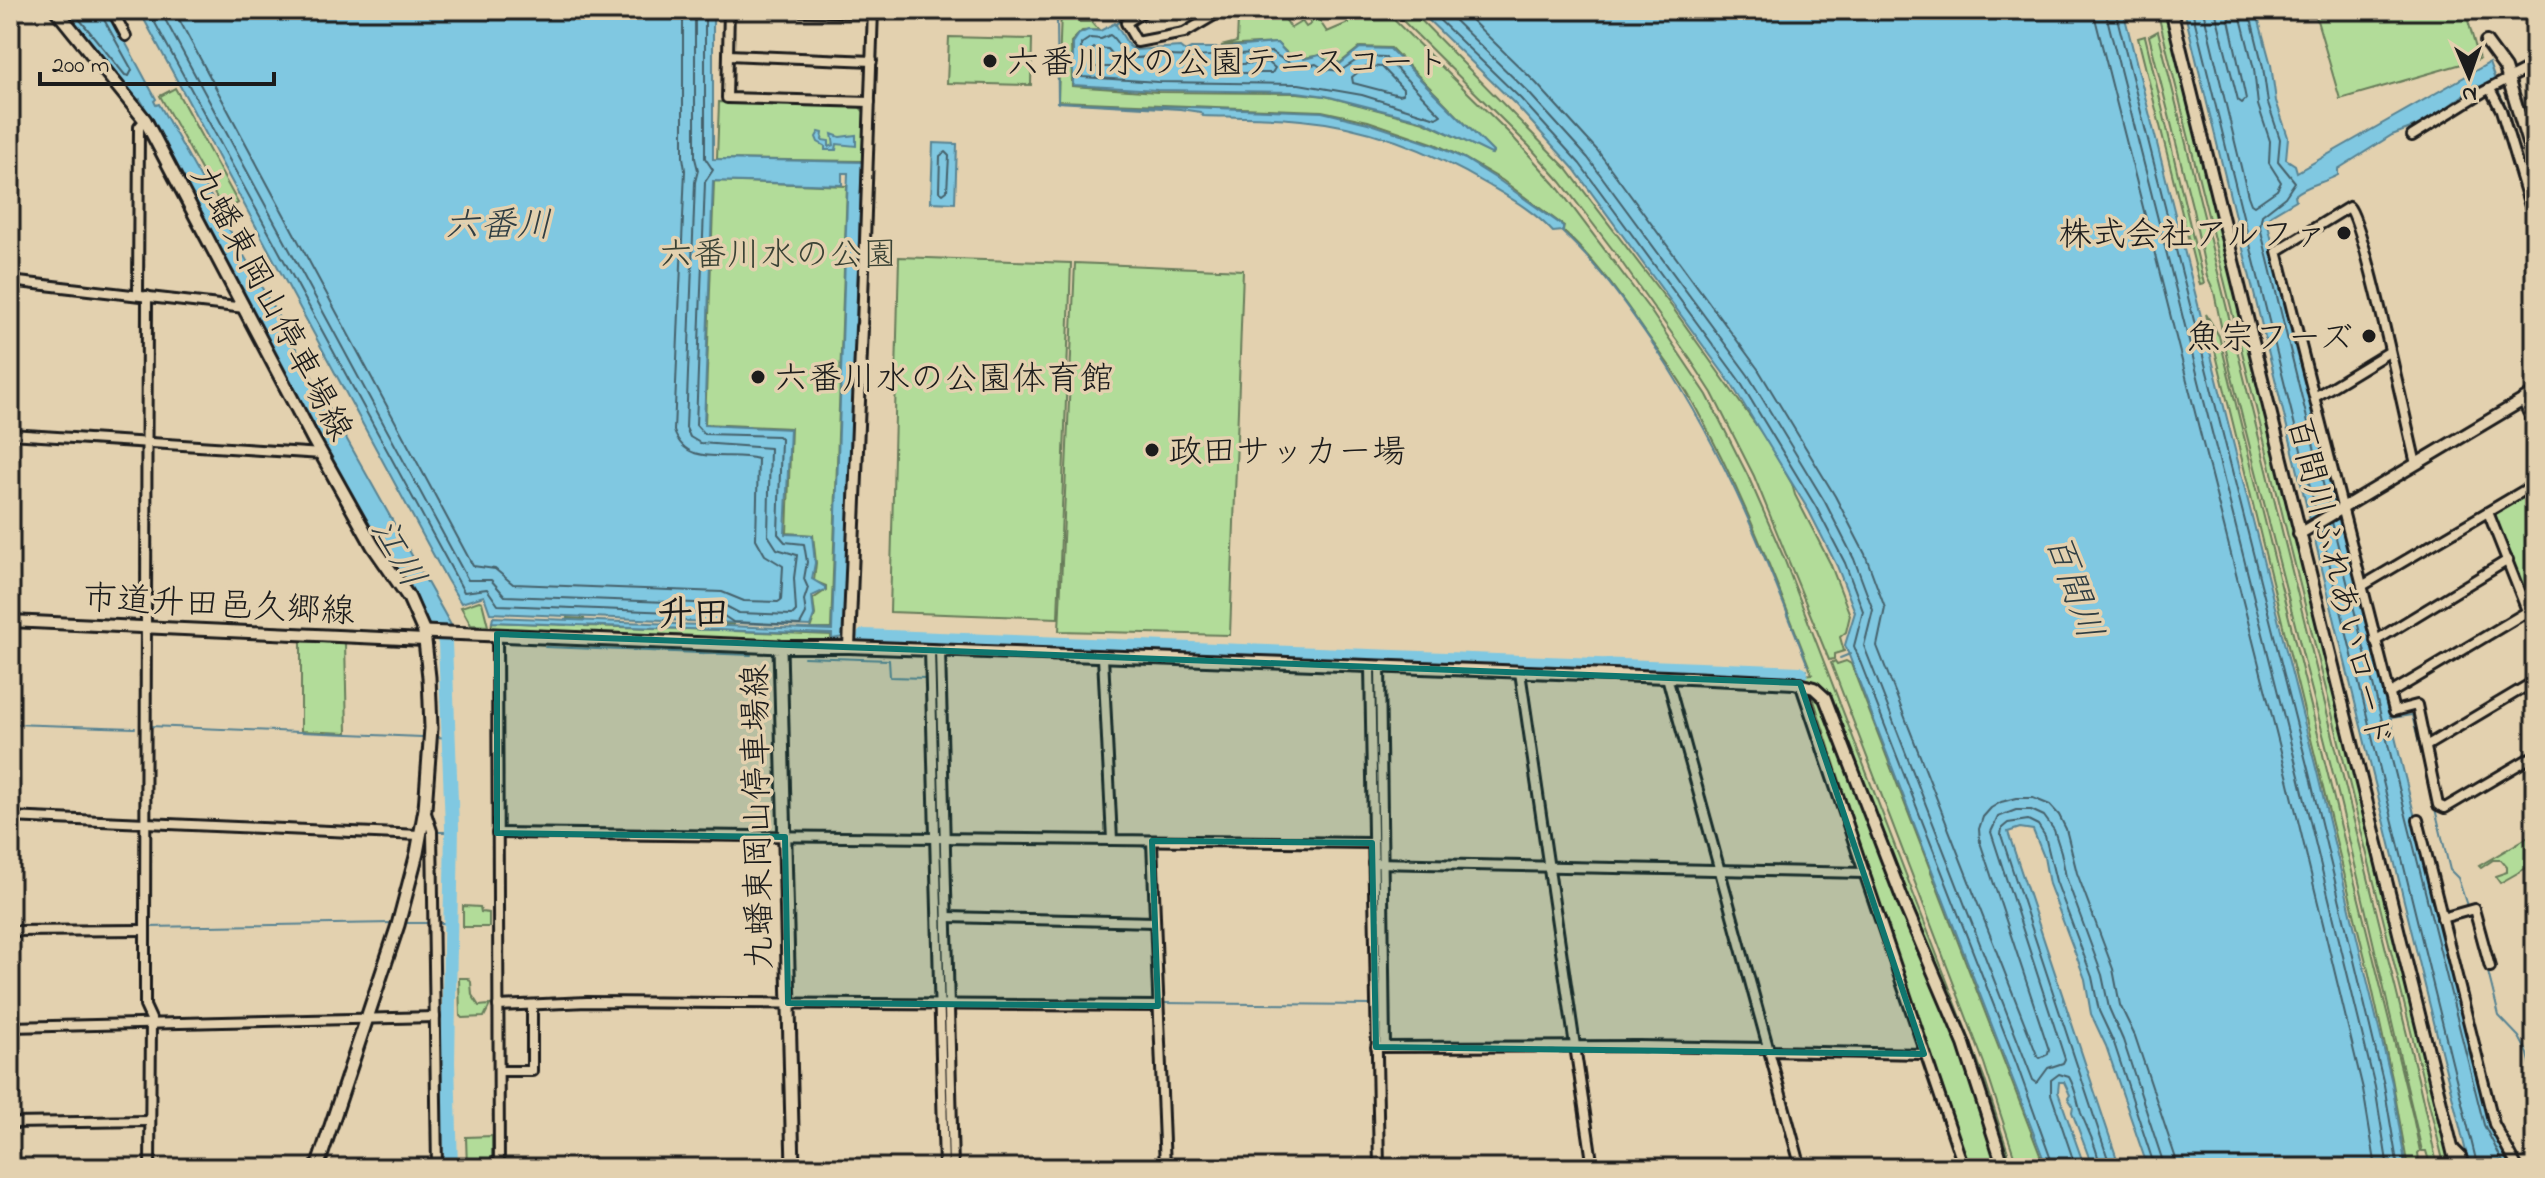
<svg xmlns="http://www.w3.org/2000/svg" width="2545" height="1178" font-family="'Indie Flower','Klee One',sans-serif">
<style>
.green{fill:#b2dc99;stroke:#677c5a;stroke-width:2}
.water{fill:#80c8e1;stroke:#588392;stroke-width:2}
.lines{fill:none;stroke-linecap:round;stroke-linejoin:round}
.shore{stroke:#44616b;stroke-width:2}
.stream{stroke:#588392;stroke-width:2}
.river{stroke:#80c8e1;stroke-width:14}
.minor-casing{stroke:#1c1c1c;stroke-width:14}
.tertiary-casing{stroke:#1c1c1c;stroke-width:16}
.secondary-casing{stroke:#1c1c1c;stroke-width:17}
.minor{stroke:#e3d1af;stroke-width:8}
.tertiary{stroke:#e3d1af;stroke-width:10}
.secondary{stroke:#e3d1af;stroke-width:11}
.marked{fill:#0f766e;fill-opacity:0.2;stroke:#0f766e;stroke-width:6;stroke-linejoin:round}
.poi-dot{fill:#1c1c1c;stroke:#e3d1af;stroke-width:3}
.labels{text-anchor:middle;stroke-width:7;stroke-linejoin:round;paint-order:stroke}
.poi-label{font-size:34px;fill:#1c1c1c;stroke:#e3d1af;text-anchor:start}
.park-label{font-size:34px;fill:#3a4235;stroke:#e3d1af}
.street-label{font-size:34px;fill:#1c1c1c;stroke:#e3d1af}
.water-label{font-size:36px;font-style:italic;fill:#303e43;stroke:#e3d1af}
.neighbourhood-label{font-size:36px;font-weight:bold;fill:#1c1c1c;stroke:#e3d1af}
</style>
<rect width="100%" height="100%" fill="#e3d1af"/>
<filter id="ink" filterUnits="userSpaceOnUse"><feTurbulence type="fractalNoise" baseFrequency=".0125" numOctaves="2"/><feDisplacementMap in="SourceGraphic" scale="16" xChannelSelector="R" yChannelSelector="G"/><feConvolveMatrix kernelMatrix="1 2 1 2 8 2 1 2 1" color-interpolation-filters="sRGB"/></filter>
<g filter="url(#ink)">
<g class="green">
<path d="M1061 10H1075L1078 22H1092L1099 30 1082 31 1071 42 1072 86 1158 92 1297 93 1325 96 1424 122 1492 154 1493 152 1391 48 1360 47 1340 63 1334 60 1327 61 1320 55 1304 58 1303 54H1288L1277 43 1221 46 1237 42 1238 20 1231 10H1279L1291 28 1301 22 1294 10 1306 27 1311 24 1303 10H1306L1312 18 1326 10 1317 17 1327 32 1348 23 1338 10H1384L1511 135 1555 184 1650 310 1707 395 1748 476 1783 556 1984 1077 2013 1168H2009C1963 1008 1887 859 1832 702 1825 689 1821 681 1805 679L1803 675 1812 674C1776 581 1741 488 1692 401 1678 376 1660 353 1644 330 1620 295 1595 260 1563 231L1564 226 1502 180 1464 158 1435 144 1368 121 1322 111 1058 101Z"/>
<polygon points="1392,10 1411,10 1567,169 1672,307 1766,439 1792,484 1795,495 1830,563 1850,615 1846,632 1840,637 1844,651 1834,654 1834,659 1829,660 1754,476 1712,393 1690,359 1613,250 1561,182 1529,146"/>
<polygon points="2157,10 2168,10 2453,1168 2445,1168"/>
<polygon points="2314,10 2465,10 2479,59 2340,99"/>
<polygon points="2158,31 2418,1079 2438,1168 2431,1168 2426,1151 2422,1151 2341,805 2230,369 2214,292 2207,277 2193,210 2149,36"/>
<polygon points="2145,36 2204,284 2200,285 2138,38"/>
<polygon points="949,37 1032,39 1031,85 947,83"/>
<polygon points="175,88 238,203 224,211 160,96"/>
<polygon points="719,102 858,105 864,112 862,161 717,159"/>
<polygon points="714,181 847,186 831,629 810,629 815,615 813,599 826,590 826,586 814,581 816,563 813,535 787,533 791,428 705,424"/>
<polygon points="899,257 1071,263 1058,618 890,612"/>
<polygon points="1075,263 1243,270 1230,635 1059,631"/>
<polygon points="2206,314 2219,336 2413,1117 2420,1151 2418,1153 2420,1168 2408,1168 2392,1078 2369,974"/>
<polygon points="2535,489 2535,603 2534,604 2529,602 2495,515 2496,511"/>
<polygon points="479,601 482,602 488,626 471,625 461,607"/>
<polygon points="567,618 584,619 585,626 719,630 720,624 733,624 734,631 831,635 831,643 491,630 492,622 566,625"/>
<polygon points="301,641 345,643 347,733 301,731"/>
<polygon points="1835,661 1837,664 1846,661 1851,664 2045,1168 2018,1168 1984,1063 1831,663"/>
<polygon points="1812,694 1824,707 1963,1051 2001,1168 1969,1168 1916,1018"/>
<polygon points="2535,833 2535,863 2500,883 2495,876 2507,872 2507,867 2501,860 2493,860 2481,868 2479,866"/>
<polygon points="463,906 480,907 481,912 489,913 489,927 463,927"/>
<polygon points="459,978 468,978 471,982 472,995 479,1006 490,1005 484,1017 462,1018 460,1016"/>
<polygon points="492,1136 492,1168 467,1168 466,1137"/>
</g>
<g class="water">
<polygon points="62,10 108,10 156,99 154,101 156,105 159,104 452,627 429,626 409,582 383,549 338,474 143,104 140,99 136,101"/>
<polygon points="139,10 473,12 474,10 713,10 713,159 862,162 844,637 832,639 832,634 492,622 493,617 832,630 848,173 842,173 842,185 713,181 704,425 790,429 785,534 812,535 815,563 812,579 825,587 825,590 812,596 814,615 810,626 490,613 484,596 461,603 447,580"/>
<polygon points="1418,10 2123,10 2317,772 2392,1083 2406,1168 2148,1168 2106,1046 2091,1014 2085,979 2049,884 2044,857 2033,830 2020,828 2008,832 2120,1168 2093,1168 2072,1112 2073,1106 2068,1098 2070,1095 2064,1082 2059,1082 2058,1092 2085,1168 2047,1168 1845,645 1855,612 1837,566 1809,511 1732,385 1574,169 1515,104"/>
<path d="M2184 10H2256L2271 65 2276 101 2288 137 2286 159 2295 165 2297 172 2489 63 2495 80 2483 90 2477 85 2427 122 2392 135 2338 169V175C2324 183 2308 184 2295 195L2296 200 2271 215 2268 225 2491 1124 2515 1168H2470Z"/>
<polygon points="1115,23 1129,46 1135,50 1180,47 1185,51 1191,48 1221,48 1277,43 1288,55 1303,55 1304,59 1320,55 1327,61 1334,60 1340,64 1360,48 1390,49 1493,152 1491,154 1424,121 1326,96 1297,92 1157,90 1073,85 1073,43 1079,34 1088,30 1100,31"/>
<path d="M1056 102 1322 112 1368 123 1434 145 1465 159 1500 181 1563 226V231L1553 232C1535 212 1512 199 1490 186 1432 151 1368 126 1301 120 1269 117 1236 117 1203 116L1200 112 1180 109Z"/>
<polygon points="819,132 823,133 822,140 829,141 829,147 834,145 832,134 840,137 856,135 856,146 837,144 836,150 825,150 825,146 818,142 816,137"/>
<polygon points="933,143 957,144 955,203 931,202"/>
</g>
<g class="lines">
<g class="shore">
<polyline points="72,10 125,75 129,76 132,70 102,16 102,10"/>
<polyline points="148,10 464,592 487,589 498,605 721,614 733,622 800,625 806,614 804,600 808,588 804,579 807,562 804,544 785,542 778,534 781,439 778,436 704,434 696,425 705,182 713,170 705,158 705,10"/>
<polyline points="160,10 468,580 491,580 505,596 722,604 739,613 792,615 796,611 794,578 797,555 777,549 768,535 770,448 700,443 690,437 686,428 695,182 698,170 695,158 695,10"/>
<path d="M174 10 473 566 495 569 513 584 722 592 744 601 778 602 781 600 783 566 765 555 756 539 758 459C729 450 687 469 674 431L685 170 683 157V10"/>
<polyline points="1429,10 1521,99 1580,164 1739,380 1816,507 1845,563 1863,611 1854,646 2017,1065 2054,1168"/>
<polyline points="1444,10 1528,92 1588,158 1748,375 1825,502 1854,559 1873,610 1864,646 2033,1080 2037,1083 2048,1068 2063,1063 2065,1059 1991,832 1998,817 2016,810 2031,810 2044,816 2054,830 2061,852 2066,877 2102,975 2109,1008 2123,1040 2165,1168"/>
<polyline points="1461,10 1536,83 1597,150 1758,369 1835,496 1865,554 1885,608 1877,646 2037,1055 2040,1058 2048,1054 2049,1050 1980,842 1979,829 1983,817 1991,808 2001,802 2017,798 2033,798 2050,805 2059,815 2066,829 2077,873 2113,969 2120,1005 2135,1036 2175,1156 2177,1168"/>
<polyline points="2093,10 2288,779 2363,1089 2376,1168"/>
<polyline points="2105,10 2299,776 2375,1087 2388,1168"/>
<polyline points="2115,10 2309,773 2384,1085 2398,1168"/>
<polyline points="2192,10 2317,515"/>
<polyline points="2203,10 2248,196 2251,204 2254,206 2277,190 2281,182 2269,163 2270,141 2258,105 2254,69 2239,10"/>
<polyline points="2215,10 2238,100 2242,103 2246,99 2227,10"/>
<polyline points="2249,10 2263,67 2268,103 2280,139 2278,161 2295,182 2285,197 2262,215 2260,227 2329,508"/>
<path d="M1110 35C1118 40 1120 53 1130 57 1140 61 1151 54 1161 55 1197 60 1234 53 1272 52 1285 62 1299 69 1316 64L1324 69 1340 71 1363 56 1385 57 1441 115 1436 118 1362 95 1299 84 1158 82 1082 77 1081 44 1090 38 1101 39Z"/>
<polygon points="1094,48 1108,49 1120,63 1120,67 1092,67 1090,52"/>
<polygon points="1268,62 1275,68 1272,73 1230,73 1227,70 1230,65"/>
<polygon points="1366,66 1382,67 1403,89 1403,94 1399,95 1353,83 1352,77"/>
<polygon points="945,152 949,156 947,191 943,194 939,191 940,156"/>
<polyline points="2332,522 2484,1125 2506,1168"/>
<polyline points="2321,529 2478,1168"/>
<path d="M2076 1168 2051 1094V1080L2059 1074 2069 1077C2076 1089 2077 1101 2081 1113 2088 1131 2098 1149 2100 1168"/>
<polyline points="2111,1168 2001,835 2002,828 2008,823 2028,820 2038,825 2045,836 2056,881 2092,977 2099,1011 2114,1043 2155,1168"/>
</g>
<g class="stream">
<polyline points="933,10 1057,20 1058,103"/>
<polyline points="1115,25 1135,10"/>
<polyline points="2498,90 2507,109 2535,207"/>
<path d="M1562 232C1594 261 1619 295 1644 331 1719 438 1761 545 1808 666"/>
<polyline points="141,440 141,298"/>
<polyline points="10,614 122,621"/>
<polyline points="141,624 141,446"/>
<polyline points="935,639 935,643"/>
<polyline points="1098,644 1099,649"/>
<polyline points="493,647 495,1151"/>
<polyline points="545,647 751,655"/>
<polyline points="1375,655 1375,659"/>
<polyline points="804,657 889,660 890,677 926,678"/>
<polyline points="1840,658 1850,654"/>
<polyline points="936,664 940,835"/>
<polyline points="1668,667 1669,669"/>
<polyline points="1802,674 1807,670"/>
<polyline points="1375,680 1376,803"/>
<polyline points="1809,695 1820,731"/>
<polyline points="2391,718 2412,715 2450,870 2458,878 2468,909"/>
<polyline points="10,724 135,728"/>
<polyline points="149,726 422,737"/>
<polyline points="1103,734 1107,836"/>
<polyline points="437,737 448,738"/>
<polyline points="141,820 141,630"/>
<polyline points="436,832 452,832"/>
<polyline points="503,838 693,839"/>
<polyline points="940,841 944,1003"/>
<polyline points="1107,842 1111,846 1141,846 1147,848 1151,919"/>
<polyline points="403,923 429,923"/>
<polyline points="440,923 450,923"/>
<polyline points="1151,925 1154,1003"/>
<polyline points="147,927 393,923"/>
<polyline points="2487,968 2499,1016 2519,1037 2528,1054 2535,1082"/>
<polyline points="1162,1003 1371,1005"/>
<polyline points="944,1009 949,1168"/>
<polyline points="1155,1009 1155,1023"/>
<polyline points="442,1014 449,1013"/>
<polyline points="1382,1049 1383,1168"/>
<polyline points="1580,1050 1637,1050"/>
<polyline points="1948,1108 1964,1155"/>
<polyline points="442,1161 451,1161"/>
<polyline points="324,1163 433,1161"/>
<polyline points="155,1165 313,1163"/>
</g>
<g class="river">
<polyline points="439,622 445,643 452,827 448,1062 451,1168"/>
<polyline points="864,636 1801,673"/>
</g>
<defs>
<g id="minor">
<polyline points="112,10 126,36"/>
<polyline points="729,10 727,98 870,102"/>
<polyline points="764,10 873,13"/>
<polyline points="1146,10 1126,23 1137,42 1184,33 1223,10"/>
<polyline points="728,55 872,61"/>
<polyline points="2490,89 2501,110 2535,223"/>
<polyline points="2412,136 2483,92 2535,65"/>
<polyline points="10,281 245,308"/>
<polyline points="138,295 139,127 145,120"/>
<polyline points="147,296 145,928 145,1006 151,1019 150,1168"/>
<polyline points="862,327 873,10"/>
<polyline points="2315,397 2389,352"/>
<polyline points="2523,401 2535,427"/>
<polyline points="10,434 322,454"/>
<path d="M2416 464C2407 428 2364 221 2349 207L2277 251 2394 711 2417 705 2438 805 2445 808 2535 755"/>
<polyline points="2488,512 2535,631"/>
<polyline points="2362,586 2535,484"/>
<polyline points="497,634 499,1168"/>
<polyline points="2375,641 2508,560"/>
<polyline points="930,650 944,1168"/>
<polyline points="940,650 953,1168"/>
<polyline points="1103,657 1112,840 1372,843"/>
<polyline points="1370,666 1379,1168"/>
<polyline points="1380,666 1385,1046"/>
<polyline points="1520,672 1593,1168"/>
<polyline points="1667,677 1801,1168"/>
<polyline points="1800,683 1964,1168"/>
<polyline points="2389,694 2535,607"/>
<polyline points="2426,746 2535,681"/>
<polyline points="425,810 432,831 437,1168"/>
<polyline points="10,817 420,835"/>
<polyline points="2418,820 2494,1124 2518,1168"/>
<polyline points="497,833 1112,840"/>
<polyline points="1152,842 1165,1168"/>
<polyline points="1373,863 1865,873"/>
<polyline points="947,917 1155,922"/>
<polyline points="2442,918 2474,909 2490,967"/>
<polyline points="10,931 145,930"/>
<polyline points="498,1006 587,1002 1158,1006"/>
<polyline points="10,1027 435,1017"/>
<polyline points="1376,1047 1639,1046 1768,1048"/>
<polyline points="1769,1051 1924,1054"/>
<polyline points="499,1071 532,1071 532,1005"/>
<polyline points="10,1123 150,1121"/>
<polyline points="2452,1147 2461,1156 2464,1168"/>
</g>
<g id="tertiary">
<polyline points="2171,10 2457,1168"/>
<polyline points="2486,42 2505,68 2535,166"/>
<polyline points="2299,534 2535,393"/>
<polyline points="10,621 425,640"/>
<polyline points="780,647 849,647 1667,677 1794,683 1814,688 1825,698 1906,908 1964,1044 2004,1168"/>
<polyline points="849,647 862,327"/>
</g>
<g id="secondary">
<polyline points="56,10 145,120 313,439 373,546 409,598 424,632 429,677 431,728 425,809 417,853 398,925 317,1168"/>
<polyline points="424,632 780,647 793,1168"/>
</g>
</defs>
<use href="#minor" class="minor-casing"/>
<use href="#tertiary" class="tertiary-casing"/>
<use href="#secondary" class="secondary-casing"/>
<use href="#minor" class="minor"/>
<use href="#tertiary" class="tertiary"/>
<use href="#secondary" class="secondary"/>
</g>
</g>
<path class="marked" d="M497 634 1800 683 1924 1054 1376 1047 1372 843 1152 841 1158 1006 788 1003 785 837 497 833Z"/>
<g class="poi-dot">
<circle cx="990" cy="61" r="8"/>
<circle cx="2344" cy="233" r="8"/>
<circle cx="2369" cy="336" r="8"/>
<circle cx="758" cy="377" r="8"/>
<circle cx="1152" cy="450" r="8"/>
</g>
<g class="labels">
<g class="poi-label">
<text x="1006" y="73">六番川水の公園テニスコート</text>
<text x="2328" y="245" text-anchor="end">株式会社アルファ</text>
<text x="2353" y="348" text-anchor="end">魚宗フーズ</text>
<text x="774" y="389">六番川水の公園体育館</text>
<text x="1168" y="462">政田サッカー場</text>
</g>
<g class="park-label">
<text x="778" y="265">六番川水の公園</text>
</g>
<g class="street-label">
<text transform="translate(273 302) rotate(62)" y="12">九蟠東岡山停車場線</text>
<text transform="translate(2341 582) rotate(76)" y="12">百間川ふれあいロード</text>
<text transform="translate(219 603) rotate(3)" y="12">市道升田邑久郷線</text>
<text transform="translate(756 817) rotate(-91)" y="12">九蟠東岡山停車場線</text>
</g>
<g class="water-label">
<text x="498" y="236">六番川</text>
<text transform="translate(400 552) rotate(61)" y="13">江川</text>
<text transform="translate(2076 586) rotate(71)" y="13">百間川</text>
</g>
<g class="neighbourhood-label">
<text x="693" y="625">升田</text>
</g>
</g>
<rect width="2545" height="1178" fill="none" stroke="#e3d1af" stroke-width="40"/>
<rect x="20" y="20" width="2505" height="1138" fill="none" stroke="#1c1c1c" stroke-width="3" filter="url(#ink)"/>
<g transform="translate(2469 76) rotate(178)" stroke="#e3d1af" stroke-width="6" paint-order="stroke">
<path d="M0-6L14 30L0 20L-14 30Z" fill="#1c1c1c"/>
<text y="-12" font-size="22" font-weight="bold" text-anchor="middle" fill="#1c1c1c">N</text>
</g>
<path d="M40 72v12h234v-12" fill="none" stroke="#1c1c1c" stroke-width="4"/>
<text x="52" y="72" font-size="24" fill="#1c1c1c" stroke="#e3d1af" stroke-width="6" paint-order="stroke">200 m</text>
</svg>
